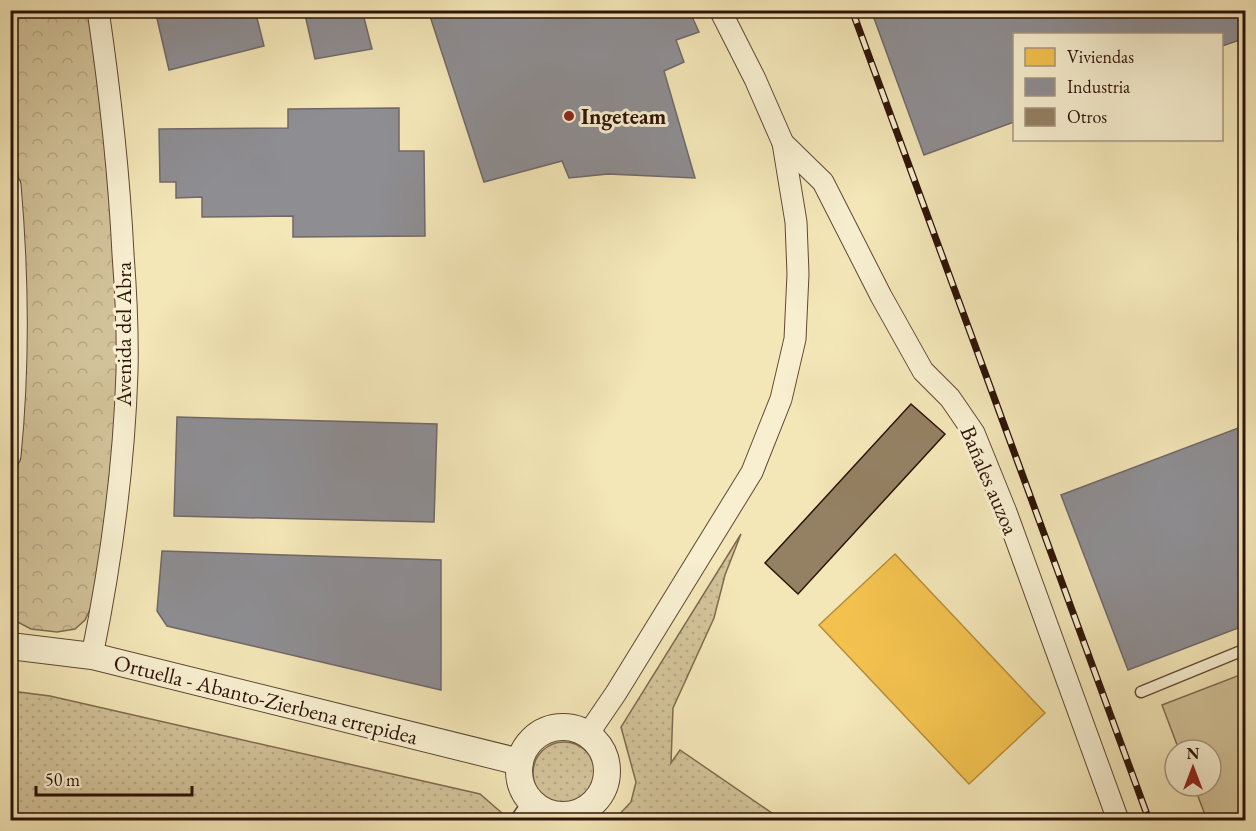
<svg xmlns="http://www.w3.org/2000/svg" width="1256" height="831" font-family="'EB Garamond',serif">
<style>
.grass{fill:url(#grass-dots);stroke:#806a50;stroke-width:1.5}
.forest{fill:url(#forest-crowns);stroke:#806a50;stroke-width:1.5}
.garden{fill:#d2c299;stroke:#806a50;stroke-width:1.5}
.homes{fill:#f2c14e;stroke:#b78d39;stroke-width:1.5}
.industry{fill:#8d8d92;stroke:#706869;stroke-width:1.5}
.building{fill:#948163;stroke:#2e1308;stroke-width:1.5}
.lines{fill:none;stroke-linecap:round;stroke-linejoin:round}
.service-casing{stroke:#5f4834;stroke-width:13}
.minor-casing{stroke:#5f4834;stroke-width:23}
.tertiary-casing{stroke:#5f4834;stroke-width:28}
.service{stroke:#f7efd0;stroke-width:10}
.minor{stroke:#f7efd0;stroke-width:21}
.tertiary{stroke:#f7efd0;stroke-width:26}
.rail-casing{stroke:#2e1308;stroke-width:7}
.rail{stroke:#f7efd0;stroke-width:4.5;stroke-dasharray:14;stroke-linecap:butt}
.poi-dot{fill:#8f2418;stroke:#f7efd0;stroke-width:2}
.labels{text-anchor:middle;stroke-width:6;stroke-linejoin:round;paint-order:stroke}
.poi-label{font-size:22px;font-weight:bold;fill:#2e1308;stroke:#f7efd0;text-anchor:start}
.street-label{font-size:22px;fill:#2e1308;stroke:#f7efd0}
</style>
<defs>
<pattern id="grass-dots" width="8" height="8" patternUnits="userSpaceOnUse" patternTransform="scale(1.5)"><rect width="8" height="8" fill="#d2c299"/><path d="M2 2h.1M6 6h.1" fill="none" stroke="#b5a682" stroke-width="1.8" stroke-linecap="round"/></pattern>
<pattern id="forest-crowns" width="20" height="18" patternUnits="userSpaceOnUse" patternTransform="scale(1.5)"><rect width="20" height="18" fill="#d2c299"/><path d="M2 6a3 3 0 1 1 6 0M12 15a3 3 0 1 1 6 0" fill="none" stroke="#b5a682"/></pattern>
</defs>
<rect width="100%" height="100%" fill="#f3e6b7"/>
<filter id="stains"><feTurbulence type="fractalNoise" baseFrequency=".00333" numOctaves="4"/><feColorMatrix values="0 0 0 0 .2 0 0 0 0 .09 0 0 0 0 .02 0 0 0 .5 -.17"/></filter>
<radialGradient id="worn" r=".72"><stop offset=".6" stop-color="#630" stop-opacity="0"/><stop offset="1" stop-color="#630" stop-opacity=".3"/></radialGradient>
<g class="grass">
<polygon points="741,534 725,575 714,618 673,708 671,763 680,750 782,820 614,820 631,802 636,782 621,727"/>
<polygon points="11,691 50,696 480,794 503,814 507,820 11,820"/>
<circle cx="564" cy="773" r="31"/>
</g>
<polygon class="forest" points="11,11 91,11 109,114 117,280 117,401 103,541 95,599 85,620 75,629 57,632 31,629 12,619 11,616 10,525 20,450 20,190 10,115"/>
<g class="garden">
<polygon points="1245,113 1245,274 1238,239"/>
<polygon points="1245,673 1245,820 1207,820 1194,786 1211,786 1211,750 1179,750 1162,705"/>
</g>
<polygon class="homes" points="895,554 1045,713 969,784 819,625"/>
<g class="industry">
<polygon points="155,10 255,10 264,46 169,70"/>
<polygon points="304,10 362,10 372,49 315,59"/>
<polygon points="428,10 689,10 699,32 676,40 684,62 664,71 695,178 608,174 569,178 562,161 484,182"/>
<polygon points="871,10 1246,10 1246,38 1222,46 1222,34 1014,34 1014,122 924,155"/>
<polygon points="399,108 399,151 424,151 425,236 293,237 293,216 202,217 202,197 176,198 176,182 160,182 159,129 288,128 288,109"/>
<polygon points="177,417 437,424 434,522 174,516"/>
<polygon points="1246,425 1246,625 1128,670 1061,495"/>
<polygon points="162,551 441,560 441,690 167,626 157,611"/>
</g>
<polygon class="building" points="911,404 945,434 798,594 765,563"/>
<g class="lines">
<defs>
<g id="service">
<polyline points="1141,692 1246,649"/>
<polyline points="512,820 516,819 530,799"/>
</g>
<g id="minor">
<polyline points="783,143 823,182 881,296 923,371 950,398 974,433 1006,512 1118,820"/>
<path d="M10 185C18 276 19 365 10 456"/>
<path d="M92 656C111 563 124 467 127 372 128 333 126 293 123 254 119 172 110 92 98 10"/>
<polyline points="588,734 616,693 752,472 781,399 795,339 798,274 796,222 783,143 755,79 720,10"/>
</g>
<g id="tertiary">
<polyline points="10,646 92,656 520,762"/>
<circle cx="563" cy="771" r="44"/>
</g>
</defs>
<use href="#service" class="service-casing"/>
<use href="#minor" class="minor-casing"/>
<use href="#tertiary" class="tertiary-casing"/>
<use href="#service" class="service"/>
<use href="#minor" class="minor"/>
<use href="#tertiary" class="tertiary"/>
<defs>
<polyline id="rail" points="852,10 1149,820"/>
</defs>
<use href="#rail" class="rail-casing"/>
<use href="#rail" class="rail"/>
</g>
<circle class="poi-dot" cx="569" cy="116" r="6"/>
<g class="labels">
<g class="poi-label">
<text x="581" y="124">Ingeteam</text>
</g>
<g class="street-label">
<text transform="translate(123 334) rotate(-90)" y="8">Avenida del Abra</text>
<text transform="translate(990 480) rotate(67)" y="8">Bañales auzoa</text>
<text transform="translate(266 699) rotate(14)" y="8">Ortuella - Abanto-Zierbena errepidea</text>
</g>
</g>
<rect width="1256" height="831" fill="none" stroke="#f3e6b7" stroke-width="36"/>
<rect x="12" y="12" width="1232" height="807" fill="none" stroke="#2e1308" stroke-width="3"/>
<rect x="18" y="18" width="1220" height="795" fill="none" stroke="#2e1308" stroke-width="1.5"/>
<rect x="1013" y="33" width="210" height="108" fill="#f7efd0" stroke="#a79780" stroke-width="1.5"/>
<rect x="1025" y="48" width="30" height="18" fill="#f2c14e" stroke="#a79780" stroke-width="1.5"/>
<text x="1067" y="63" font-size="18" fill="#2e1308">Viviendas</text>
<rect x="1025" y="78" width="30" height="18" fill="#8d8d92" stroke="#a79780" stroke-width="1.5"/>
<text x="1067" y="93" font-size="18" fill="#2e1308">Industria</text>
<rect x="1025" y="108" width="30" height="18" fill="#948163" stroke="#a79780" stroke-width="1.5"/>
<text x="1067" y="123" font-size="18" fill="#2e1308">Otros</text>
<g transform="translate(1193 768)"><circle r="28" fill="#f7efd0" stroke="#a79780" stroke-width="1.5"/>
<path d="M0-4.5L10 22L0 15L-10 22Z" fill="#8f2418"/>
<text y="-9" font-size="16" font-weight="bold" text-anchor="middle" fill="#2e1308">N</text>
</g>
<path d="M36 786v9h156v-9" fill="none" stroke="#2e1308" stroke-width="3"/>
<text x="45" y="786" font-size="18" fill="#2e1308" stroke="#f7efd0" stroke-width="4.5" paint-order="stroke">50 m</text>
<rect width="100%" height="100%" filter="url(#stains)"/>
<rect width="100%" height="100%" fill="url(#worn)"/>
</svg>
